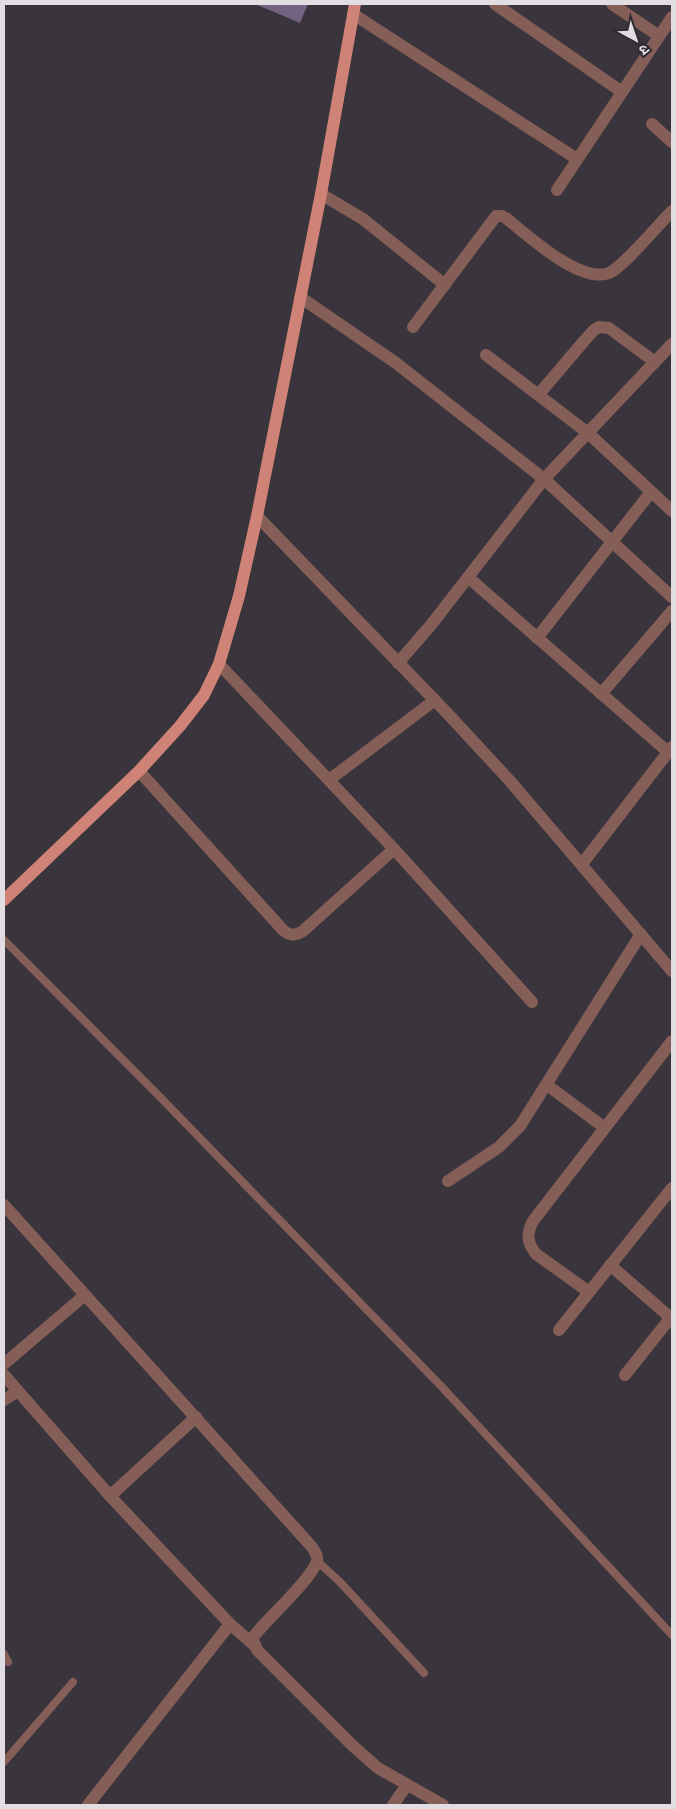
<svg xmlns="http://www.w3.org/2000/svg" width="676" height="1809" font-family="'Public Sans','Noto Sans Devanagari',sans-serif">
<style>
.building{fill:#746282}
.lines{fill:none;stroke-linecap:round;stroke-linejoin:round}
.lane{stroke:#845e57;stroke-width:8}
.street{stroke:#845e57;stroke-width:12}
.primary{stroke:#cf8376;stroke-width:12}
</style>
<rect width="100%" height="100%" fill="#3a343c"/>
<polygon class="building" points="255,4 308,4 300,23"/>
<g class="lines">
<g class="lane">
<polyline points="4,940 158,1095 441,1386 672,1635"/>
<polyline points="317,1561 340,1582 424,1673"/>
<polyline points="4,1654 8,1662"/>
<polyline points="4,1762 73,1682"/>
</g>
<g class="street">
<polyline points="495,4 622,92"/>
<polyline points="612,4 659,36"/>
<polyline points="353,14 577,159"/>
<polyline points="652,124 672,142"/>
<polyline points="557,190 672,17"/>
<polyline points="321,194 363,219 445,285"/>
<polyline points="300,297 396,363 544,479 672,597"/>
<path d="M413 327 496 216H502L506 218C527 235 580 284 609 273 623 267 659 224 672 211"/>
<polyline points="486,355 588,433 672,511"/>
<polyline points="539,394 584,341 594,330 599,327 609,328 655,362"/>
<polyline points="257,516 448,714 510,781 672,971"/>
<polyline points="469,578 668,752"/>
<polyline points="537,638 651,492"/>
<polyline points="398,663 431,625 544,479 672,344"/>
<polyline points="219,664 394,849 532,1002"/>
<polyline points="601,694 672,611"/>
<path d="M139 771 283 930C290 936 295 936 303 931L394 849"/>
<polyline points="329,780 435,700"/>
<polyline points="582,864 672,747"/>
<polyline points="547,1085 605,1128"/>
<polyline points="448,1181 499,1147 520,1126 641,934"/>
<path d="M4 1205 312 1547C315 1552 318 1556 317 1561 313 1578 266 1620 254 1636L253 1640 257 1650 353 1746 378 1768 443 1805"/>
<polyline points="610,1265 672,1319"/>
<path d="M589 1292 536 1254C527 1242 526 1235 533 1221L672 1041"/>
<polyline points="559,1330 672,1188"/>
<polyline points="4,1364 85,1295"/>
<polyline points="4,1375 110,1496 230,1624 254,1645"/>
<polyline points="625,1375 672,1316"/>
<polyline points="4,1400 18,1391"/>
<polyline points="110,1496 196,1417"/>
<polyline points="88,1805 230,1624"/>
<polyline points="393,1805 407,1785"/>
</g>
<polyline class="primary" points="4,900 139,771 180,726 204,695 219,664 239,596 257,516 321,194 355,4"/>
</g>
<rect width="676" height="1809" fill="none" stroke="#e1dde2" stroke-width="10"/>
<g transform="translate(636 40) rotate(140)" stroke="#302a32" stroke-width="4" paint-order="stroke">
<path d="M0-4L9 19L0 12L-9 19Z" fill="#e1dde2"/>
<text y="-8" font-size="14" font-weight="bold" text-anchor="middle" fill="#e1dde2">उ</text>
</g>
</svg>
